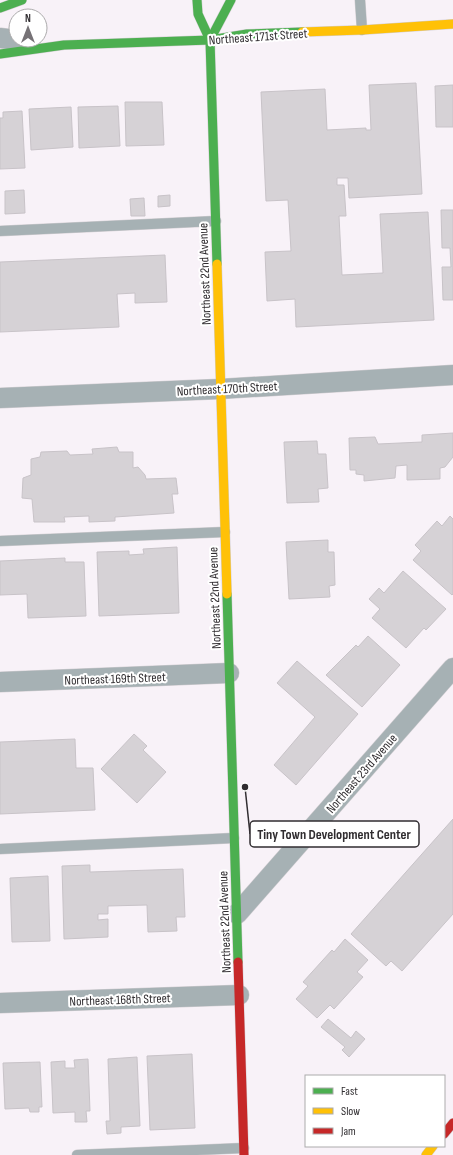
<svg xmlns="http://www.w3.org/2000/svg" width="453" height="1155" font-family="'Sofia Sans Condensed',sans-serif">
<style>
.building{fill:#d6d2d6;stroke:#c8c3c8}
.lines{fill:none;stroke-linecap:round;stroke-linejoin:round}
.lane-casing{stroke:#d3cfd3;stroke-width:11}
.street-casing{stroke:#d3cfd3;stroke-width:21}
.fast-casing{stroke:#d3cfd3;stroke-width:10}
.slow-casing{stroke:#d3cfd3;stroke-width:10}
.jam-casing{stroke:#d3cfd3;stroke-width:10}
.lane{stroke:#a6b1b4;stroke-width:10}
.street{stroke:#a6b1b4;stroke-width:20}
.fast{stroke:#4caf50;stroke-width:9}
.slow{stroke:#ffc107;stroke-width:9}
.jam{stroke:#c62828;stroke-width:9}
.labels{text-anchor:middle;stroke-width:4;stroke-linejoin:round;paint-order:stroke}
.street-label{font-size:13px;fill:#302d30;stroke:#fff}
.leader{fill:none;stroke:#302d30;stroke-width:1.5}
.callout-dot{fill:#302d30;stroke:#fff;stroke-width:1.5}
.callout{fill:#fff;stroke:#302d30;stroke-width:1.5}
.callout-label{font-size:14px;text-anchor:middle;font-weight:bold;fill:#302d30}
</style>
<rect width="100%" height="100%" fill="#f8f2f8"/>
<g class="building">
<polygon points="416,83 422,194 349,198 348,178 337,178 337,185 344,185 346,216 339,216 342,275 383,273 380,214 428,212 434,320 296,327 295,299 267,301 265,252 291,251 288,200 266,201 261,92 325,89 327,130 366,128 366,130 371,130 369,85"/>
<polygon points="453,85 453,127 436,127 435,86"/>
<polygon points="125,102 162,102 164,145 126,146"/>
<polygon points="118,106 120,146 79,148 78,107"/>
<polygon points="71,107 73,147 31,150 29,109"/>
<polygon points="22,111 25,168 0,169 0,118 3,118 3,112"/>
<polygon points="24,190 25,213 5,214 5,191"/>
<polygon points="170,195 170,206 158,207 158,196"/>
<polygon points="144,198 145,216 131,216 130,199"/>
<polygon points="441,210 453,210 453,300 443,300 442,267 451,267 450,248 442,248"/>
<polygon points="165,255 167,302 135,303 135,293 117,294 119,327 0,332 0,262"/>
<polygon points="453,433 453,457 445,467 440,468 440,479 407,480 407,465 396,466 395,478 364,481 364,475 356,474 356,470 350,470 349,438 375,437 378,444 422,442 422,435"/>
<polygon points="317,441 318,454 326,454 328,488 318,489 319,502 287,503 284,442"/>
<polygon points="117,447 119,452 133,452 133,468 138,467 145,475 146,479 176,478 178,494 172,494 174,513 115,517 115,521 89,522 89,516 64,517 65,522 34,522 32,499 22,498 23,478 31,475 31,459 40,457 41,452 67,451 70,455 93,454 92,449"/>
<polygon points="450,516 453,519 453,594 452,595 413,560 421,551 415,545 437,521 442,526"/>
<polygon points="328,540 328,552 334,552 335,585 329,586 330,597 289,599 286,542"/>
<polygon points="177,547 179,613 99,616 97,552 129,551 129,555 144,554 143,549"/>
<polygon points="65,558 65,562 84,562 86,616 28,618 27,594 0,595 0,561"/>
<polygon points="403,571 446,609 426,630 424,628 406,648 372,618 380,609 369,599 379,588 384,593"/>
<polygon points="368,636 400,665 362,707 326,675 356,645 358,647"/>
<polygon points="297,661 358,714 296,785 274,765 315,717 277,683"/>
<polygon points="134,734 147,746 143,750 166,772 137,803 101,769"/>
<polygon points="75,739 76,768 93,768 95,810 0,814 0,742"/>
<polygon points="453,819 453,914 402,971 391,961 386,966 351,934"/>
<polygon points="90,865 90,872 183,869 185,917 176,917 177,931 148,932 147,905 108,906 108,914 98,914 98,920 108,919 108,937 64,939 62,866"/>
<polygon points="48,876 50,941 12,942 10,878"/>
<polygon points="345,939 368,960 357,972 363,977 334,1009 330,1005 317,1018 296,999 308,986 303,982 332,950 334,952"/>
<polygon points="328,1019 351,1038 356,1031 365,1039 349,1057 342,1050 345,1047 321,1027"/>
<polygon points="192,1054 195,1128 150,1130 147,1056"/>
<polygon points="137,1057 140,1126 121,1127 121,1133 107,1134 106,1121 110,1121 108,1059"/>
<polygon points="88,1059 90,1111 86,1111 87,1122 75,1122 75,1112 53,1113 51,1062 65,1061 65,1068 75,1068 74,1060"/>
<polygon points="40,1062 42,1107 39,1107 39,1112 30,1112 29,1108 5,1109 3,1063"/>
</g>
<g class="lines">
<defs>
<g id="lane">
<polyline points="360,0 362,30"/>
<polyline points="0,231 216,221"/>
<polyline points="0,541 225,532"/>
<polyline points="0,849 234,838"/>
<polyline points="77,1155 244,1148"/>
</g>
<g id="street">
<polyline points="0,38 16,40"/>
<polyline points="0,398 220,389 453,375"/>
<polyline points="0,682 229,673"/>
<polyline points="237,914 453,668"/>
<polyline points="0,1003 239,995"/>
</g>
<g id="fast">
<polyline points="197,0 198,14 210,40 217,264"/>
<polyline points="0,8 22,0"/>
<polyline points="210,40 231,0"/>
<polyline points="0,54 64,45 210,40 247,34 302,32"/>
<polyline points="227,594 238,962"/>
</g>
<g id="slow">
<polyline points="302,32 362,30 453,24"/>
<polyline points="217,264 227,594"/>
<polyline points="426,1155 433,1146"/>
</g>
<g id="jam">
<polyline points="238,962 244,1155"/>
<polyline points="444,1134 453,1123"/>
</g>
</defs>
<use href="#lane" class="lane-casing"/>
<use href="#street" class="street-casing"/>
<use href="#fast" class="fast-casing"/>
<use href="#slow" class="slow-casing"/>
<use href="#jam" class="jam-casing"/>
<use href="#lane" class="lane"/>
<use href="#street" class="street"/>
<use href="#fast" class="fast"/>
<use href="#slow" class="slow"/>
<use href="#jam" class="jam"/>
</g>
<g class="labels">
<g class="street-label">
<text transform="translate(258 36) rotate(-4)" y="5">Northeast 171st Street</text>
<text transform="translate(204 274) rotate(-92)" y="5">Northeast 22nd Avenue</text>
<text transform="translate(227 388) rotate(-3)" y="5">Northeast 170th Street</text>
<text transform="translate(214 598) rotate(-92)" y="5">Northeast 22nd Avenue</text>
<text transform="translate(115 678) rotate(-2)" y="5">Northeast 169th Street</text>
<text transform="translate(361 773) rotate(-49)" y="5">Northeast 23rd Avenue</text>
<text transform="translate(224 922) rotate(-92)" y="5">Northeast 22nd Avenue</text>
<text transform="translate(120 999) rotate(-2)" y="5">Northeast 168th Street</text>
</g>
</g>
<path class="leader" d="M245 787L250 834"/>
<circle class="callout-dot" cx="245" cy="787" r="4"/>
<rect class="callout" x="250" y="821" width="169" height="26" rx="4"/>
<g class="callout-label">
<text x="334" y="839">Tiny Town Development Center</text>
</g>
<rect x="305" y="1075" width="140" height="72" fill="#ffffff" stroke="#acabac"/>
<rect x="313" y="1088" width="20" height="6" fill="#4caf50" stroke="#acabac"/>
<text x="341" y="1095" font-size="12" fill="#302d30">Fast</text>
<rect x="313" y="1108" width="20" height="6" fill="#ffc107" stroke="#acabac"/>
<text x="341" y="1115" font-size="12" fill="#302d30">Slow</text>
<rect x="313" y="1128" width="20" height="6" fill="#c62828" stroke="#acabac"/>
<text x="341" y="1135" font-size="12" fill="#302d30">Jam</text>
<g transform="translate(28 28)"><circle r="19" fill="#ffffff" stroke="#acabac"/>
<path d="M0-3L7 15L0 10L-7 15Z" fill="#767276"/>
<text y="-6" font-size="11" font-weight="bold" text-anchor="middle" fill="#302d30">N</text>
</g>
</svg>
